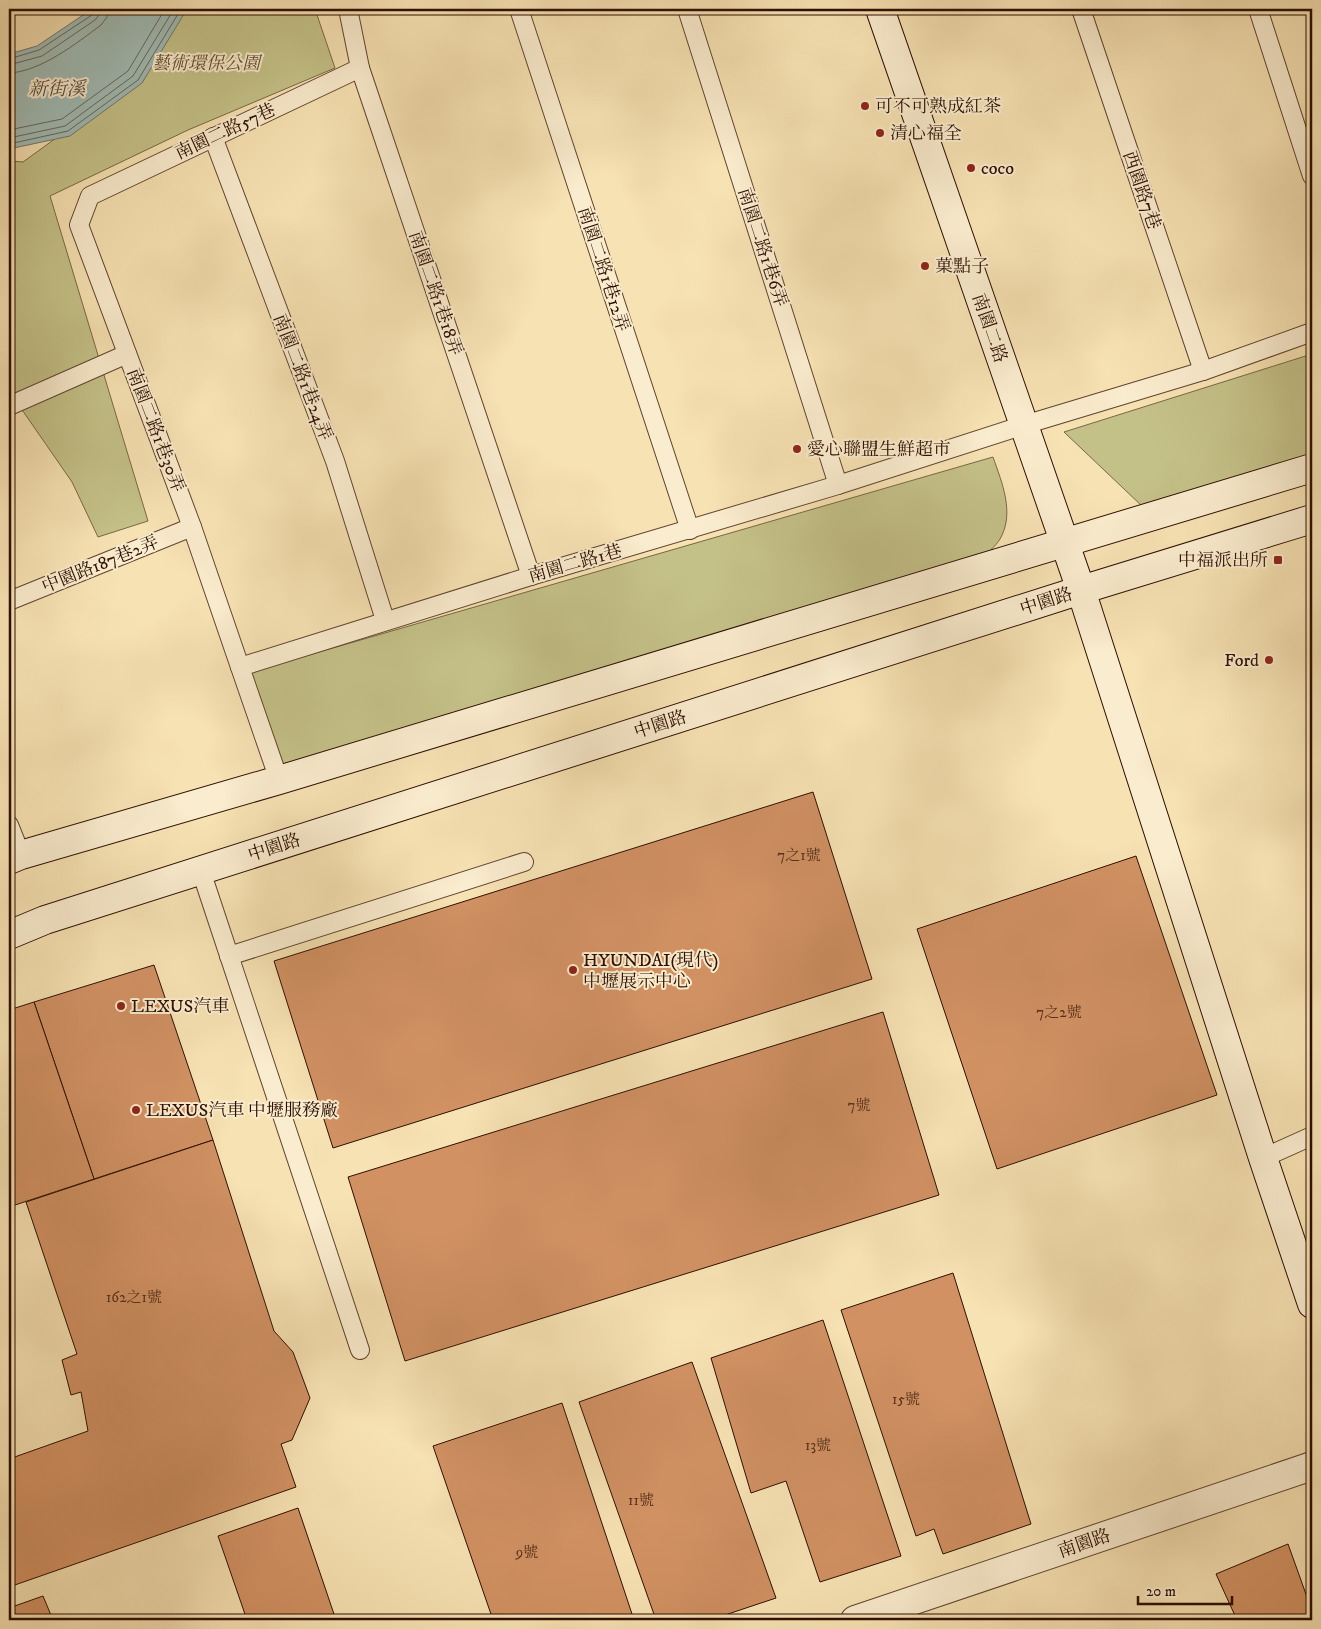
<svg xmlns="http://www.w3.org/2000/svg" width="1321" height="1629" font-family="'IM FELL DW Pica','Noto Serif TC',serif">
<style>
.green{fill:#c4c188;stroke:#786845}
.water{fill:#a0bcb6;stroke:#72776e}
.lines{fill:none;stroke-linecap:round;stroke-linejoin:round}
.shore{stroke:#66665c;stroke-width:1}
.building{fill:#d19163;stroke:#2d0f02}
.lane-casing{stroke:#60442e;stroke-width:20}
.street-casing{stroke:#60442e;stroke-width:30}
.secondary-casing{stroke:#2d0f02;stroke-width:30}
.lane{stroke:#faecce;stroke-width:18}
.street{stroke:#faecce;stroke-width:28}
.secondary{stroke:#faecce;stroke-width:28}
.poi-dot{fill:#8f2418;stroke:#faecce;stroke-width:2}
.labels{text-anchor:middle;stroke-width:4;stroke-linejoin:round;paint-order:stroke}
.number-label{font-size:15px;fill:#56301a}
.park-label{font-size:18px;font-style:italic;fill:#624d31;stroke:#faecce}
.poi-label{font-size:18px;fill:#2d0f02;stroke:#faecce;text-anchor:start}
.street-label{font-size:18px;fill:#2d0f02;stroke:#faecce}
.water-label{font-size:19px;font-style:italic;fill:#554c41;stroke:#faecce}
</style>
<rect width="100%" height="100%" fill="#f7e2b3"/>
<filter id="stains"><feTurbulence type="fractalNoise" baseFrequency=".004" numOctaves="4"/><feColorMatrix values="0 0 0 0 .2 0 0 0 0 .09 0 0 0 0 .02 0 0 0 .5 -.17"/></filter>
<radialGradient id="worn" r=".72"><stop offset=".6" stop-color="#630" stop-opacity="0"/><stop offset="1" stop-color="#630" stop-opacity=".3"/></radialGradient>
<g class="green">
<polygon points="177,9 315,9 335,68 188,130 50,196 148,521 98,537 72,482 9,391 9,161 23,162 118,93"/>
<polygon points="1312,354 1312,455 1143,507 1064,432"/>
<path d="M993 457C1002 483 1015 513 1000 539 996 546 987 553 981 559L282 769 250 672Z"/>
</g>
<polygon class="water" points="92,9 187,9 142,83 70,136 9,149 9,54 37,46"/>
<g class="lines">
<g class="shore">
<polyline points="9,59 39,50 92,15 94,9"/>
<polyline points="9,65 42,56 95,20 99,15 100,9"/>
<path d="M9 73C40 72 77 43 101 25L107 17 108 9"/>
<polyline points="9,130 62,119 128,71 165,9"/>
<polyline points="9,138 65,126 133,76 174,9"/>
<polyline points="9,144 68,131 138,80 181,9"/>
</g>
</g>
<g class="building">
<polygon points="813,792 872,979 333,1148 274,961"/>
<polygon points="1136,856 1217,1095 997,1169 917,929"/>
<polygon points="154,965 213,1140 94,1179 34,1002"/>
<polygon points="34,1002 94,1179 9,1207 9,1010"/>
<polygon points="883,1012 939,1195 405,1361 348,1177"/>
<polygon points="213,1140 274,1331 293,1352 310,1398 292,1440 281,1444 296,1487 9,1587 9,1459 88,1431 81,1392 71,1395 62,1360 77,1354 26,1202"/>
<polygon points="953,1273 1031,1524 943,1554 934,1529 916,1536 841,1310"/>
<polygon points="823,1320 901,1556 820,1582 786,1481 751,1493 711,1358"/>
<polygon points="692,1362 776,1598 710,1620 656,1620 579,1402"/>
<polygon points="562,1403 634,1620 493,1620 433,1446"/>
<polygon points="298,1508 336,1620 247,1620 218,1536"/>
<polygon points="1288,1544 1312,1611 1312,1620 1237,1620 1216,1574"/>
<polygon points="43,1596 53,1620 9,1620 9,1608"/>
<polygon points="1210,1615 1212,1620 1197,1620"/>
</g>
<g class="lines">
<defs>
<g id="lane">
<polyline points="348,9 360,68 531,576"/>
<polyline points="519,9 690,530"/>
<polyline points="687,9 838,485"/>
<polyline points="1081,9 1203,371"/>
<polyline points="1258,9 1312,176"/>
<polyline points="213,137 335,461 385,620"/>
<polyline points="9,406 127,354"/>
<polyline points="9,601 192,527"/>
<polyline points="240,667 192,527 79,225 90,196 360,68"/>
<polyline points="279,780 240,667 531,576 838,485 1024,425 1203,371 1312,332"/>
<polyline points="9,825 21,855"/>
<polyline points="201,871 360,1350"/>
<polyline points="229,956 524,862"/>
<polyline points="1263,1158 1312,1136"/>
</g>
<polyline id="street" points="855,1620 1312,1466"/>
<g id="secondary">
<polyline points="880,9 1081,590 1263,1158 1312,1304"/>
<polyline points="9,860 21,855 279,780 1312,468"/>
<polyline points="9,935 45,920 1081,590 1312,519"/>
</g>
</defs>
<use href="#lane" class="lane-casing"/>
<use href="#street" class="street-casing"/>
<use href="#secondary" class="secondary-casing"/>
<use href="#lane" class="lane"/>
<use href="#street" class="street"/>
<use href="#secondary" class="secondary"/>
</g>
<g class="poi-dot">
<circle cx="865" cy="106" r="5"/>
<circle cx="880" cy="133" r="5"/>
<circle cx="971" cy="168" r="5"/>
<circle cx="925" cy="266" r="5"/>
<circle cx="797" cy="449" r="5"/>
<rect x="1273" y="555" width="10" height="10" rx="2.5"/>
<circle cx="1269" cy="660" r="5"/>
<circle cx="573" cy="970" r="5"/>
<circle cx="121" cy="1006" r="5"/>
<circle cx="136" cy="1110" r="5"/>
</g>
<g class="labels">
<g class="number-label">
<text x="799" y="860">7之1號</text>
<text x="1059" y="1017">7之2號</text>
<text x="859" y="1110">7號</text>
<text x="134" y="1302">162之1號</text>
<text x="906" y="1404">15號</text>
<text x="818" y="1450">13號</text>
<text x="641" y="1505">11號</text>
<text x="527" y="1557">9號</text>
</g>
<g class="park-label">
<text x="206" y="69">藝術環保公園</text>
</g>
<g class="poi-label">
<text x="875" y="112">可不可熟成紅茶</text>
<text x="890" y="139">清心福全</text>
<text x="981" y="174">coco</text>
<text x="935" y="272">菓點子</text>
<text x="807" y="455">愛心聯盟生鮮超市</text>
<text x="1268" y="566" text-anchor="end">中福派出所</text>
<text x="1259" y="666" text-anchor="end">Ford</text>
<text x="583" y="966">HYUNDAI(現代)<tspan x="583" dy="21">中壢展示中心</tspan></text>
<text x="131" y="1012">LEXUS汽車</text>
<text x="146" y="1116">LEXUS汽車 中壢服務廠</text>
</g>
<g class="street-label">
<text transform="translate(225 131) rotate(-25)" y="6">南園二路57巷</text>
<text transform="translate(1142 190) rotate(71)" y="6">西園路7巷</text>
<text transform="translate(763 247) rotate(72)" y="6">南園二路1巷6弄</text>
<text transform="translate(604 269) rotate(72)" y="6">南園二路1巷12弄</text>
<text transform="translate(436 293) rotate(71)" y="6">南園二路1巷18弄</text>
<text transform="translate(990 328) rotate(71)" y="6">南園二路</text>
<text transform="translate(303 377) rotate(69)" y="6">南園二路1巷24弄</text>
<text transform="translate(156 430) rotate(69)" y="6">南園二路1巷30弄</text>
<text transform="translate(575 563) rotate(-16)" y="6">南園二路1巷</text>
<text transform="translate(100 564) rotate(-22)" y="6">中園路187巷2弄</text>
<text transform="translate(1046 601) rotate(-18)" y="6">中園路</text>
<text transform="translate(660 724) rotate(-18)" y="6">中園路</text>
<text transform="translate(274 847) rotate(-18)" y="6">中園路</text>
<text transform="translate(1084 1543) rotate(-19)" y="6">南園路</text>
</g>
<g class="water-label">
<text x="57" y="95">新街溪</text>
</g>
</g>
<rect width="1321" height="1629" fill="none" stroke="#f7e2b3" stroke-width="30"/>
<rect x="10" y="10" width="1301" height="1609" fill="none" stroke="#2d0f02" stroke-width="2.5"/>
<rect x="15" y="15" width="1291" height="1599" fill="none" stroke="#2d0f02"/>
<path d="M1138 1596v8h94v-8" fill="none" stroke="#2d0f02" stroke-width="2.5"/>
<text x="1146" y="1596" font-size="15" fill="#2d0f02" stroke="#faecce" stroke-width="4" paint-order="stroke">20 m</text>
<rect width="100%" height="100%" filter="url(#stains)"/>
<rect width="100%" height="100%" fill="url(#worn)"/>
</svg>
